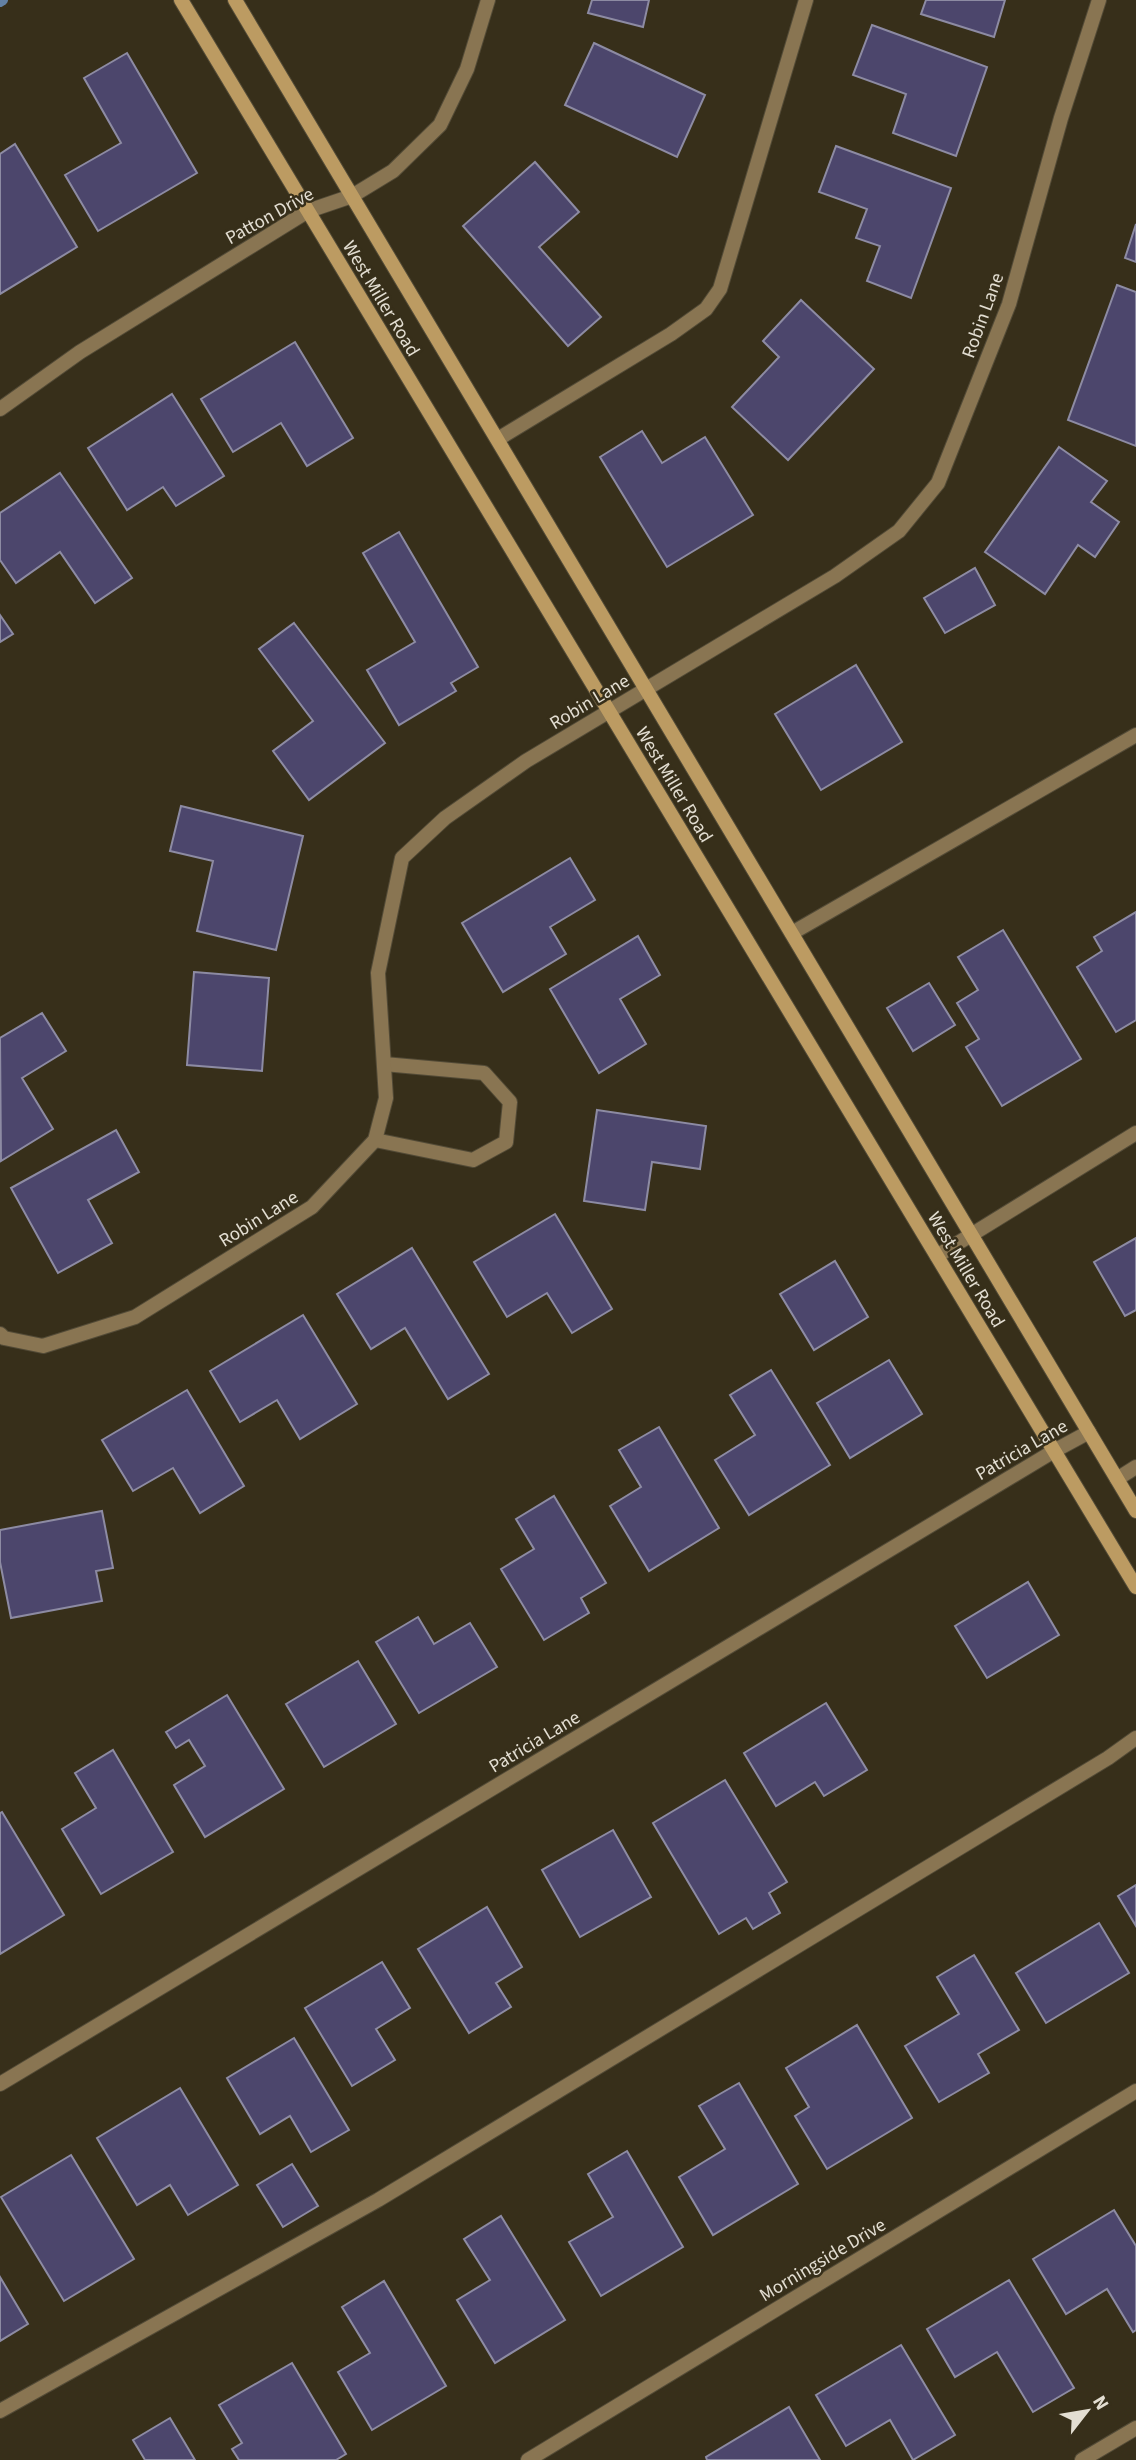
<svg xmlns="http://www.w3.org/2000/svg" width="1136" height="2460" font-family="'Source Sans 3',sans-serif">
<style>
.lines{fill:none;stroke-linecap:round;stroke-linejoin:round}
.stream{stroke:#6381a4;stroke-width:10}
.building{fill:#4c466c;stroke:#8d8ba3;stroke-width:2}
.service-casing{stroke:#534b37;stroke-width:16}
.minor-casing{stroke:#534b37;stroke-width:16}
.tertiary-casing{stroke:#534b37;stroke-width:16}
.secondary-casing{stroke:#534b37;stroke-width:16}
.service{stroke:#897552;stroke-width:14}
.minor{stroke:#897552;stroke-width:14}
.tertiary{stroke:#897552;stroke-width:14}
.secondary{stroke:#bc9b62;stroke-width:14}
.labels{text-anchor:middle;stroke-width:5;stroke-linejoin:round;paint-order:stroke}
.street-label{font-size:19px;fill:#e3ded2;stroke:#372f1a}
</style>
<rect width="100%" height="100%" fill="#372f1a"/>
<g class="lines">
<polyline class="stream" points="0,2 3,0"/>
</g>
<g class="building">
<polygon points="592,0 649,0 643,27 588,13"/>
<polygon points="926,0 1005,0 994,37 921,14"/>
<polygon points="872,25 987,67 956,156 893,133 906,94 853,75"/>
<polygon points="594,43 705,95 677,157 565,105"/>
<polygon points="127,53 197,173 98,231 65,175 121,143 84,78"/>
<polygon points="15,144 77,247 0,294 0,154"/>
<polygon points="836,146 951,188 911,298 867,281 880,246 856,238 867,209 819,192"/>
<polygon points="535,162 579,212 539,247 601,317 568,346 463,226"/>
<polygon points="1136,224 1136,262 1125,258"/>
<polygon points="1117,285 1136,292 1136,446 1068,420"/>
<polygon points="801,300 874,369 788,460 732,407 779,357 763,341"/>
<polygon points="295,342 353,438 307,466 281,423 233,452 201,399"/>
<polygon points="172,394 224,476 176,506 163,487 127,510 88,448"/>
<polygon points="642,431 662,463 705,437 753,515 667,567 600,457"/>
<polygon points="1059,447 1107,481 1091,502 1119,522 1095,557 1078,545 1045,594 985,552"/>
<polygon points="60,473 132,578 95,603 60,552 16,583 0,560 0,513"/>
<polygon points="399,532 478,667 451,683 456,691 399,725 367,670 415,642 363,553"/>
<polygon points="975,568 995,605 945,633 924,598"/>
<polygon points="0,615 13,634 0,642"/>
<polygon points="294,623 385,743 309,800 273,751 313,721 259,649"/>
<polygon points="856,665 902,742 821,790 775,714"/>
<polygon points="181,806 303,836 276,950 197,931 213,861 170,851"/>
<polygon points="570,858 595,900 550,927 566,954 503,992 462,923"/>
<polygon points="1136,912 1136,1020 1116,1032 1077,967 1102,951 1094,937"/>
<polygon points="1003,930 1081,1059 1002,1106 966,1047 979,1039 957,1003 978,990 958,957"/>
<polygon points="638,936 660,975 620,999 646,1044 599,1073 550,989"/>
<polygon points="194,972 269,978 262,1071 187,1065"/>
<polygon points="929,983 955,1025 913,1051 887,1008"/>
<polygon points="42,1013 66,1051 22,1078 53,1129 1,1161 0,1038"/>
<polygon points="597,1110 706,1126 700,1169 652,1162 645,1210 584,1201"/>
<polygon points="116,1130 139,1172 88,1200 112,1243 58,1273 11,1188"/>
<polygon points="555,1214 612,1309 572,1333 547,1293 507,1317 474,1262"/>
<polygon points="1136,1238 1136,1310 1125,1316 1094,1262"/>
<polygon points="412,1248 489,1374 448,1399 405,1328 371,1349 337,1294"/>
<polygon points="835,1261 868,1317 814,1350 780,1294"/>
<polygon points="303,1315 357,1404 300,1439 277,1400 240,1422 210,1371"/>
<polygon points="889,1360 922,1414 850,1458 817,1403"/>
<polygon points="771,1370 830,1465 749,1515 715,1460 755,1435 730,1395"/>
<polygon points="187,1390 244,1486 200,1513 173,1468 133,1491 102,1440"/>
<polygon points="659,1427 719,1528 649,1571 610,1506 641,1487 619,1450"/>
<polygon points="554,1496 606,1583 581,1598 589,1613 544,1640 501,1569 534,1549 516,1519"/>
<polygon points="102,1511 113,1568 96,1571 102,1601 11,1618 0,1562 0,1530"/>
<polygon points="1028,1582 1059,1635 987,1678 955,1626"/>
<polygon points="418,1617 434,1644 470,1623 497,1667 419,1713 376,1642"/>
<polygon points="358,1661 396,1724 324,1767 286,1704"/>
<polygon points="227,1695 284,1789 205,1837 174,1785 205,1766 189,1740 176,1748 166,1732"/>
<polygon points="826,1703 867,1770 824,1796 815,1782 776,1806 744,1753"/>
<polygon points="113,1750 173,1852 101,1894 62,1829 96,1808 75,1773"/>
<polygon points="725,1780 787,1882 769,1893 780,1913 753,1929 746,1918 719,1934 653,1823"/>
<polygon points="2,1812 64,1915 0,1954 0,1813"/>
<polygon points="613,1830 651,1897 580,1937 542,1870"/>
<polygon points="1136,1885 1136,1926 1118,1896"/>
<polygon points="487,1907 522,1967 496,1983 511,2007 469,2033 418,1949"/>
<polygon points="1099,1923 1129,1973 1046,2023 1016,1973"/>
<polygon points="974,1955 1019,2030 978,2054 989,2073 939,2102 905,2046 959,2014 937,1977"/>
<polygon points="382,1962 410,2008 376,2029 395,2060 352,2086 305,2008"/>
<polygon points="857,2025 912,2118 827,2169 795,2116 809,2107 786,2068"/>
<polygon points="294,2038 349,2130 311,2152 290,2116 260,2134 227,2078"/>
<polygon points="739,2083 798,2184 713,2235 679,2177 725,2149 699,2106"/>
<polygon points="180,2088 238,2185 188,2215 170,2185 137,2205 97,2138"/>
<polygon points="627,2151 683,2247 601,2296 569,2242 613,2217 588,2174"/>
<polygon points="71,2155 134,2259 64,2301 1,2197"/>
<polygon points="292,2164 318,2206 283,2227 257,2185"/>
<polygon points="1114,2210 1136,2246 1136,2330 1133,2332 1107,2289 1066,2314 1033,2259"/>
<polygon points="501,2216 565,2320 495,2363 457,2300 490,2280 464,2239"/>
<polygon points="0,2277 28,2324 0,2341"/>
<polygon points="1009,2280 1074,2388 1033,2412 997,2352 955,2377 927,2329"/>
<polygon points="384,2281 446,2386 372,2430 338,2372 370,2353 342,2307"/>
<polygon points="901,2345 955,2435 913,2460 890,2420 846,2446 816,2395"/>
<polygon points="292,2363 346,2454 336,2460 239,2460 232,2449 242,2443 219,2405"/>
<polygon points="789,2407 820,2460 707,2460 706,2457"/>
<polygon points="170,2418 195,2460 145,2460 133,2440"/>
</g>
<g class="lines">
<defs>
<g id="service">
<polyline points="498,439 671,334 706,309 720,289 806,0"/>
<polyline points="792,933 1136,735"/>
<polyline points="375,1140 473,1160 506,1142 510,1102 484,1073 384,1064"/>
<polyline points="1117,1479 1136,1467"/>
<polyline points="0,2411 378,2200 1108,1758 1136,1738"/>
<polyline points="1082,2460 1136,2428"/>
</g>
<g id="minor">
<polyline points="0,409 80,352 308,211 352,196 393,171 440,125 467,69 488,0"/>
<polyline points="937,1256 1136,1133"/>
<polyline points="0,1334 4,1338 43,1346 135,1317 312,1207 375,1140 386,1098 378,973 402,858 445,818 526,761 835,576 899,531 938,483 1009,304 1061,118 1099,0"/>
<polyline points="528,2460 1136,2091"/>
</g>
<polyline id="tertiary" points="0,2084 1054,1451 1089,1432"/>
<g id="secondary">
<polyline points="181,0 1136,1587"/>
<polyline points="235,0 1136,1511"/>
</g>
</defs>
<use href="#service" class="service-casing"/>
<use href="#minor" class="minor-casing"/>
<use href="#tertiary" class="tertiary-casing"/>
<use href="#secondary" class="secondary-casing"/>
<use href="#service" class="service"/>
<use href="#minor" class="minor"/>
<use href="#tertiary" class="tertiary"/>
<use href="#secondary" class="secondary"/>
</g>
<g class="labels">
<g class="street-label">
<text transform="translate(269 215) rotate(-29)" y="7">Patton Drive</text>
<text transform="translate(382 298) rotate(59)" y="7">West Miller Road</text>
<text transform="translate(982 315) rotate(-70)" y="7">Robin Lane</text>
<text transform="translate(589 701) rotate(-31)" y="7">Robin Lane</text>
<text transform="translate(675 784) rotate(59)" y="7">West Miller Road</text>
<text transform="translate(258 1218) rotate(-32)" y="7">Robin Lane</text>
<text transform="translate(967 1269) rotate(59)" y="7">West Miller Road</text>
<text transform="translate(1021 1449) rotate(-30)" y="7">Patricia Lane</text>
<text transform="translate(534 1741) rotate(-31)" y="7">Patricia Lane</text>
<text transform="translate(822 2259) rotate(-31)" y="7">Morningside Drive</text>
</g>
</g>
<g transform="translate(1087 2411) rotate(59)" stroke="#372f1a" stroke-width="5" paint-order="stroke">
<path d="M0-5L12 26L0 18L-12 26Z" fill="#e3ded2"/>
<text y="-10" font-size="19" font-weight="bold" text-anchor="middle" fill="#e3ded2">N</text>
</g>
</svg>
